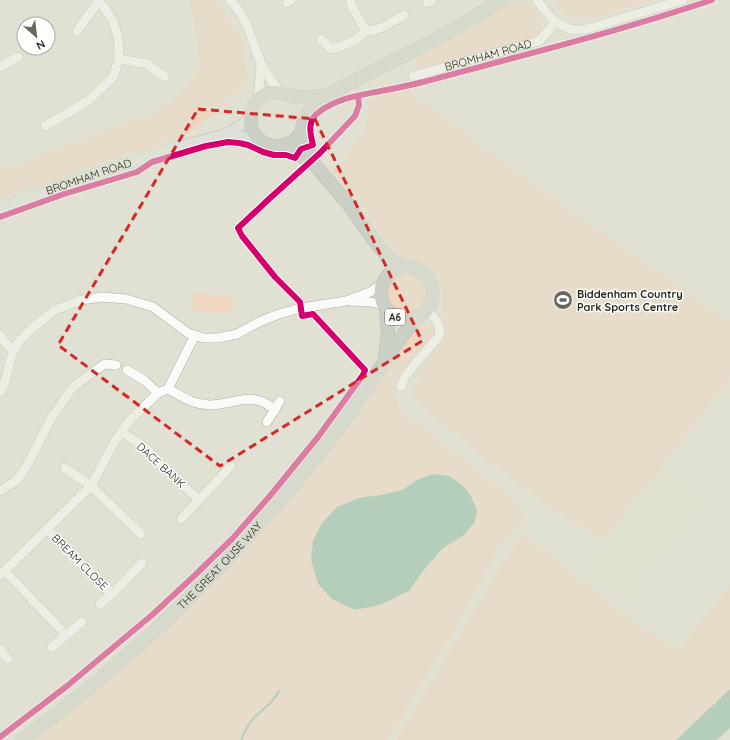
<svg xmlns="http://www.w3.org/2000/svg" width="730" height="740" font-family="Quicksand,sans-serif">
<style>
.built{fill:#dddfc5}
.green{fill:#f0d5bf}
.water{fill:#82b7a0}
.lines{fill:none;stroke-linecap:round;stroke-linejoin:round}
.stream{stroke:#82b7a0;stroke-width:2}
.minor-casing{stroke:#aeafa3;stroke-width:10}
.major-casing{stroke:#bcbdb6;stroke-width:12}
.highway-casing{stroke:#bcbdb6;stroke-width:14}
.minor{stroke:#fafaf8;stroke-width:9}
.major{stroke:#dde1da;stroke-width:11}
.highway{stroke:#cad0c6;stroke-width:13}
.cycleway-casing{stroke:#fff;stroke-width:8}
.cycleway{stroke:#d6006c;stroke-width:6}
.marked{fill:none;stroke:#d62828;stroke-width:3;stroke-dasharray:8 5;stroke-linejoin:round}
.labels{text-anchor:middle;stroke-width:3;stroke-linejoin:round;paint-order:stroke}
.shield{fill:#fff;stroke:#686862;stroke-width:1}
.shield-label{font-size:10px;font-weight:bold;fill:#27281e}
.street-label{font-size:11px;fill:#27281e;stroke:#fff}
.poi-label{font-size:11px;font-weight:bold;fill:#27281e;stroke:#fff;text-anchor:start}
</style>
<rect width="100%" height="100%" fill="#e0e1d2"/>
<polygon class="built" points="662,467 704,501 667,545 626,602 581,573 622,514"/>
<g class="green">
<polygon points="190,0 216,0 242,39 248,82 227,103 188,134 23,190 0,200 0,166 3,169 155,112 183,89 201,68"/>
<path d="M520 0C525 2 535 7 538 12 543 19 543 31 537 36 535 38 531 40 529 41L425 67C421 68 417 69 413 65L414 62 418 58 509 3Z"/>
<polygon points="553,0 651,0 596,17 570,19 555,6"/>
<path d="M405 89 437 112 522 176 730 322V379L662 467 622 514 604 541 546 504 477 453 430 412 412 394V391L415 388 420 376 415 377 414 375 440 345 446 337 447 328 441 307 442 293 439 279 436 273 432 269 422 262 416 260 404 258 399 256 395 253 355 198 343 182 332 171C346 160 362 137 367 120 369 112 369 105 368 98Z"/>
<circle cx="407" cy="293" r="21"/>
<polygon points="194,293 232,297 230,314 192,310"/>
<path d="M425 324H429L434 328 437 327V333L399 386V391L395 392C397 401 399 407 405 414 431 434 456 453 481 473 497 486 517 500 527 519L526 522 509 537 500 548 488 567 459 622 387 740H31L205 589 400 345 403 347C409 337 414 329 425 324Z"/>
<polygon points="523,535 553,555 592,589 599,593 635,623 679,649 730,585 730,689 676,740 397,740 508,555"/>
</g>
<g class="water">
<polygon points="432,474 449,476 461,484 470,494 477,510 475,522 463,536 443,548 426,567 409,591 380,605 355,610 332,599 318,584 311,560 313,541 322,523 337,507 359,498 381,495 402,490 417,480"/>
<polygon points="730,689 730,728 717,740 676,740"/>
</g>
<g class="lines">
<path class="stream" d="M241 740C245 730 249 722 257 715 265 707 274 702 279 691"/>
<defs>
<g id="minor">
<path d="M230 0C249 19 251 40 261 63 265 73 273 83 280 92"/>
<polyline points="350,0 352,7 366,31"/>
<path d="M537 0C547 14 558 29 577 30 581 30 586 29 590 28L683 0"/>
<polyline points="287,3 291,0"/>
<polyline points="427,3 432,0"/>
<polyline points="77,31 98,2"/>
<path d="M321 39 331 49C343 47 357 40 366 31 379 31 392 22 404 15"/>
<polyline points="119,59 147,64 165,77"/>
<polyline points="0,67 18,57"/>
<path id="s1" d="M413 76 539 41 544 36 555 22"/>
<polyline points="256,103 259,90 261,64"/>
<polyline points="45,126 88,101 113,77 119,59 118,37 113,21 104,7 97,0"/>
<polyline points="351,301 371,302 383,305"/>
<polyline points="0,335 3,340 13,351"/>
<polyline points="127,370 144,380 158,393"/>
<path d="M401 387 405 376 439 336C442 325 435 317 427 311"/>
<path d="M168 389C183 397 192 404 209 405 227 406 247 393 265 403 268 405 272 407 275 410"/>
<polyline points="0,392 3,387 13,351 18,343 28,332 53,311 81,300 102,297 126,299 153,307 188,333 203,338 218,338 237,334 259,322 279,314 301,308 346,301 370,292 381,285"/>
<polyline points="267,422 280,401"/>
<polyline points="122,432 147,449 161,465 199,500"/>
<polyline points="65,468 91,486 141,534"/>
<polyline points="0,491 17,480 25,469 52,417 73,387 96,370 105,364 116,365"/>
<polyline points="181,519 231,466"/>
<polyline points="48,530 112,594 142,563"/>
<polyline points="5,571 66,635"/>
<polyline points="0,575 91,486 115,441 131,419 158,393 168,389 195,335"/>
<polyline points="100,604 112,594"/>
<polyline points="52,647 82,622"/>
<polyline points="0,649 8,659"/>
</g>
<g id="major">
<polyline points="224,135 259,140"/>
<path id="s2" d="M0 208 32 196 116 167 189 144 224 135 240 126 245 122 250 114"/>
</g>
<g id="highway">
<path d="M325 96C314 97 303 98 292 96 284 95 279 91 271 93 245 98 243 138 269 145 276 147 283 146 290 143 305 136 301 124 308 113 312 106 319 101 325 96L449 32 502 0"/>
<polyline points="302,130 307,147 313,163"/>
<polyline points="284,145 297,154 313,163 349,205 379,247 392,261 407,267"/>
<circle cx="407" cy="293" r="26"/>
<polyline points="385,358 388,330 386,310"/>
<path id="s3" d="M22 740C130 661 228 566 312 462 333 437 352 411 370 384 386 360 397 338 418 318"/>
</g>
</defs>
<use href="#minor" class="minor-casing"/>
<use href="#major" class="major-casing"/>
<use href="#highway" class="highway-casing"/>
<use href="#minor" class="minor"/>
<use href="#major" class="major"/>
<use href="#highway" class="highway"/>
<defs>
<g id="cycleway">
<path d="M0 217 64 194 137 172 152 162 206 146 228 142 239 143 248 145 263 152 274 155H286L295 158 301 149 313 145C310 133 307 120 319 112 336 99 355 96 376 92 392 89 407 86 423 82 520 56 617 32 712 0"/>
<polyline points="0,737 67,686 152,615 193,577 232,539 269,497 318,437 363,375 365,370 313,314 302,316 300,302 275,277 242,236 238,228 269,199 320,153 355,116 359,105 358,96"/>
</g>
</defs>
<use href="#cycleway" class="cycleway-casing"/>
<use href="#cycleway" class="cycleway"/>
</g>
<path d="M0 0H730V740H0ZM198 109 315 119 422 341 220 466 58 345Z" fill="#e0e1d2" fill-opacity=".55" fill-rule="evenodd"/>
<path class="marked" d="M198 109 315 119 422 341 220 466 58 345Z"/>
<defs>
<symbol id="stadium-disc" viewBox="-11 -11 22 22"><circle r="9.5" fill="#68695d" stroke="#fff"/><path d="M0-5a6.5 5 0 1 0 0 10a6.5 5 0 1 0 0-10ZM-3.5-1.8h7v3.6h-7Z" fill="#fff"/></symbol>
</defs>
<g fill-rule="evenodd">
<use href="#stadium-disc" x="552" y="289" width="22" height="22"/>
</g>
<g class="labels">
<rect class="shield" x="385" y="309" width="20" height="16" rx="3"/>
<g class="shield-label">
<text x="395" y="321">A6</text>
</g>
<g class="street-label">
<text dy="4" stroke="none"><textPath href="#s1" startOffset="78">BROMHAM ROAD</textPath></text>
<text dy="4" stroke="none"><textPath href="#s2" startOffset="94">BROMHAM ROAD</textPath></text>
<text transform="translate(161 465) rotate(42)" y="4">DACE BANK</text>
<text transform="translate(80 562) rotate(45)" y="4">BREAM CLOSE</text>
<text dy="4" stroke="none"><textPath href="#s3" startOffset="264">THE GREAT OUSE WAY</textPath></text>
</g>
<g class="poi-label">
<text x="577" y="298">Biddenham Country<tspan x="577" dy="13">Park Sports Centre</tspan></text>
</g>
</g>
<g transform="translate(36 36) rotate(152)"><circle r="19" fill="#ffffff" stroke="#a9a9a5"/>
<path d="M0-3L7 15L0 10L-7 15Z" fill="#68695d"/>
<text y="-6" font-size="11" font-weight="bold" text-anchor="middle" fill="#27281e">N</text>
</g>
</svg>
